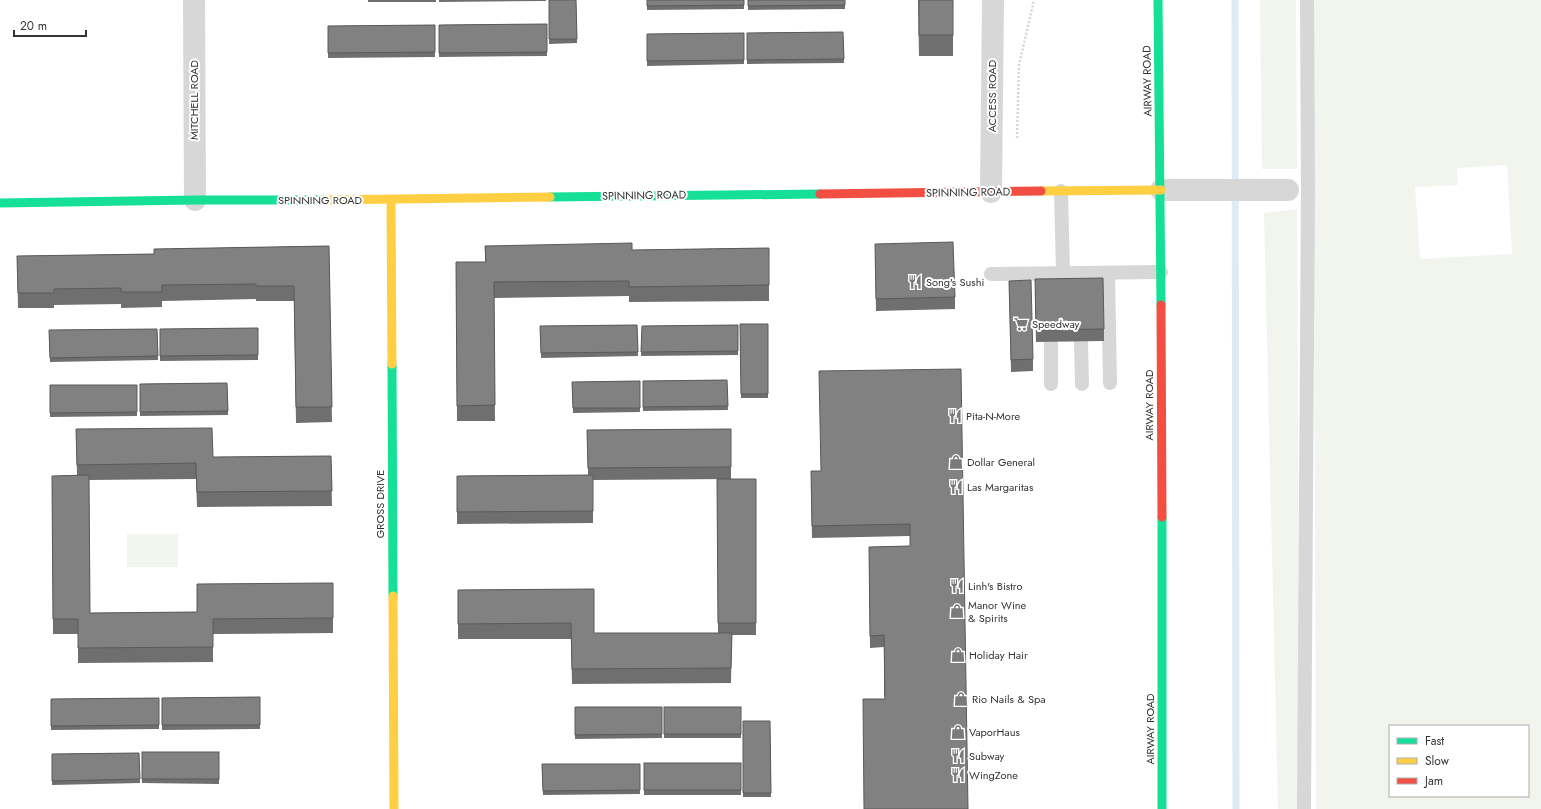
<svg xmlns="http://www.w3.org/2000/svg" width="1541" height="809" font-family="Jost,sans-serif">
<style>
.green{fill:#f1f5ed;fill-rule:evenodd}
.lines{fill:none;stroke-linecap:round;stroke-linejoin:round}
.stream{stroke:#ddebf3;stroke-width:7}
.path{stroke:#d6d6d6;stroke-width:2.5;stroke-dasharray:2 2;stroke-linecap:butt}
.lane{stroke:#d7d7d7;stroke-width:14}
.street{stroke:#d7d7d7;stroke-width:22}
.fast{stroke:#16e098;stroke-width:9}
.slow{stroke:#ffcf43;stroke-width:9}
.jam{stroke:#f24e42;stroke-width:9}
.wall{fill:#6f6f6f}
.building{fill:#818181;stroke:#5a5a5a}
.labels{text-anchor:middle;stroke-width:4;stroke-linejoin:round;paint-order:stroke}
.street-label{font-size:11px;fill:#333;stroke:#fff}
.poi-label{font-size:11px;fill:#333;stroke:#fff;text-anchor:start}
</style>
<rect width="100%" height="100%" fill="#fff"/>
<g class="green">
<polygon points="1260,0 1296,0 1297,169 1262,169"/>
<path d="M1313 0H1541V809H1316ZM1507 165 1512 254 1420 259 1415 187 1458 185 1457 168ZM1390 726H1528V796H1390Z"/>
<polygon points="1297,209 1300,809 1278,809 1264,213"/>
<rect x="127" y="534" width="51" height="33"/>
</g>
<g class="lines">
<polyline class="stream" points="1235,0 1236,809"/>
<polyline class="path" points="1017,138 1019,65 1034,0"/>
<g class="lane">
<polyline points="1061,191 1063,273"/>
<polyline points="1108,273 1110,383"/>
<polyline points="991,274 1161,272"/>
<polyline points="1081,341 1082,384"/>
<polyline points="1051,342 1051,384"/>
<polyline points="1304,809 1308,189 1307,0"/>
</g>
<g class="street">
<polyline points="194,0 195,200"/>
<polyline points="1161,190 1288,190"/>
<polyline points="991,192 993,0"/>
</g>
<g class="fast">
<polyline points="1158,0 1161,305"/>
<polyline points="550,197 820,194"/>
<polyline points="0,203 195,200 323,200"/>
<polyline points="392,364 393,596"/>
<polyline points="1162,517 1162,809"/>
</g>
<g class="slow">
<polyline points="1041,191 1161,190"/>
<polyline points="323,200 550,197"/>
<polyline points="391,200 392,364"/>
<polyline points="393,596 394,809"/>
</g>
<g class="jam">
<polyline points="820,194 1041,191"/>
<polyline points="1161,305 1162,517"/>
</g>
</g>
<g class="wall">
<rect x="368" y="0" width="68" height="2"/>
<polygon points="439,0 546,0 546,1 439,2"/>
<polygon points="549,0 576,0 577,43 549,44"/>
<polygon points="647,0 744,0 744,9 647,10"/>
<polygon points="748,0 845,0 845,9 748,10"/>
<polygon points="918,0 953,0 953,56 919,56"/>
<polygon points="547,24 547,56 439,57 439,25"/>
<polygon points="435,25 435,57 328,58 328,26"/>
<polygon points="843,32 844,63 747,64 747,33"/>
<polygon points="744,33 744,64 647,66 647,34"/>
<polygon points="329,246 332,422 296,423 294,301 256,301 256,299 162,301 162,307 121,308 121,304 54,305 54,308 18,308 17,256 154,254 154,249"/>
<polygon points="485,246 632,250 769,248 769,301 629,302 629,296 494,298 495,421 457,421 456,262 485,262"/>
<polygon points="875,256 955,297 955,309 876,311"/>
<polygon points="1009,281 1033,359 1033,371 1011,372"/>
<polygon points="1035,291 1104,329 1104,341 1036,342"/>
<polygon points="740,324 768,324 768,398 741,398"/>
<polygon points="637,325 638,356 541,358 540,326"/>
<polygon points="738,325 738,355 641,356 642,326"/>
<polygon points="258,328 258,360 160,361 160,329"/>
<polygon points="157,329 158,360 50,362 49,330"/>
<polygon points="961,369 884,699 884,647 870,648 869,547 910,546 910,536 812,538 811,483 821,471"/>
<polygon points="727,380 728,410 643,411 643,381"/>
<polygon points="640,381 640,412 573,413 572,382"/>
<polygon points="227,383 228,415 140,416 140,384"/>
<polygon points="50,385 137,385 137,416 50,417"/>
<polygon points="76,429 213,457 331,456 332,506 197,507 196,479 89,480 90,613 197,612 333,583 333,633 213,634 213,662 78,663 78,634 53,634 52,476 77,475"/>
<polygon points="731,429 731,479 593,480 593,523 457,524 457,476 588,475 587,430"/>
<polygon points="717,479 756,479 756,635 732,635 731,683 572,684 571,639 458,639 458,590 594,589 594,633 718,633"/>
<polygon points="260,697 260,729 162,730 162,698"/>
<polygon points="159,698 159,729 51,730 51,699"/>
<polygon points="575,707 662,707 662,738 575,739"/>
<rect x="664" y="707" width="77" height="31"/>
<polygon points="743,721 770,721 771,797 743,797"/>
<polygon points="142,752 219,752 219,784 142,783"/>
<polygon points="139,753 140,783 52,785 52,754"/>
<rect x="644" y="763" width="97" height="32"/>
<polygon points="542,764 640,764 640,794 543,795"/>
</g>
<g class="building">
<polygon points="549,0 576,0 577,39 549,39"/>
<polygon points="647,0 744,0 744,5 647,6"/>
<polygon points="748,0 845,0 845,5 748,6"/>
<rect x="919" y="0" width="34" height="35"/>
<polygon points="547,24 547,52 439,53 439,25"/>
<polygon points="435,25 435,52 328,53 328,26"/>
<polygon points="843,32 844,59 747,60 747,33"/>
<polygon points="744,33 744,60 647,61 647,34"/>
<polygon points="953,242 955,297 876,299 875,244"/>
<polygon points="632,243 632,250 769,248 769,285 629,287 629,281 494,282 495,405 457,406 456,262 486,262 485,246"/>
<polygon points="329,246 332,407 296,407 294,286 256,286 256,284 162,285 162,292 121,292 121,288 54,289 54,293 18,293 17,256 154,254 154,249"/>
<polygon points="1103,278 1104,329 1036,330 1035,279"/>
<polygon points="1031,280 1033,359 1011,360 1009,281"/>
<polygon points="740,324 768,324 768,394 741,394"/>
<polygon points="637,325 638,352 541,353 540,326"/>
<polygon points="738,325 738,351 641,352 642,326"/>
<polygon points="258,328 258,355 160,356 160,329"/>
<polygon points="157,329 158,356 50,358 49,330"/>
<polygon points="961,369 968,809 864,809 863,699 885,699 884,635 870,636 869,547 910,546 910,524 812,526 811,471 821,471 819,371"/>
<polygon points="727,380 728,406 643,407 643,381"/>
<polygon points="640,381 640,408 573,408 572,382"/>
<polygon points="227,383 228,411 140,412 140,384"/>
<polygon points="50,385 137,385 137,412 50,413"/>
<polygon points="212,428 213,457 331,456 332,491 197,492 196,463 77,465 76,429"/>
<polygon points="731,429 731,467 588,468 587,430"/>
<polygon points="89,475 90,613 197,612 197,584 333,583 333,618 213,619 213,647 78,648 78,619 53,619 52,476"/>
<polygon points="593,475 593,511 457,512 457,476"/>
<polygon points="717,479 756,479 756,623 718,623"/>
<polygon points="594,589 594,633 732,633 731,668 572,669 571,623 458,624 458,590"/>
<polygon points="260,697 260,725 162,725 162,698"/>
<polygon points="159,698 159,725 51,726 51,699"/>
<polygon points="575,707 662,707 662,734 575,735"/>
<rect x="664" y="707" width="77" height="27"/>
<polygon points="743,721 770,721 771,793 743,793"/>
<rect x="142" y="752" width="77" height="27"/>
<polygon points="139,753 140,779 52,781 52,754"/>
<rect x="644" y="763" width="97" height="27"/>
<polygon points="542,764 640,764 640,790 543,791"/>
</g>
<defs>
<symbol id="restaurant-bare" viewBox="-9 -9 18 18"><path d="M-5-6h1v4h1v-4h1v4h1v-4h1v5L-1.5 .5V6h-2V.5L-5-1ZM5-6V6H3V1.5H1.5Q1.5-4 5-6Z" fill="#7a7a7a" stroke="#fff" stroke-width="2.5" paint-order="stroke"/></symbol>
<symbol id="supermarket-bare" viewBox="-9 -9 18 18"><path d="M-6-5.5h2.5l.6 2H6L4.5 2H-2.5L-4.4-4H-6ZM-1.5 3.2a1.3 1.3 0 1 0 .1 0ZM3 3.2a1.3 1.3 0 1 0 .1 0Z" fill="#7a7a7a" stroke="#fff" stroke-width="2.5" paint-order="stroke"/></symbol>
<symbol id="shop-bare" viewBox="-9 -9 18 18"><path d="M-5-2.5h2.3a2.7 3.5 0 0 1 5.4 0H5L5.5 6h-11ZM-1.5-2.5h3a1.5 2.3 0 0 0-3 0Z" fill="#7a7a7a" stroke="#fff" stroke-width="2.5" paint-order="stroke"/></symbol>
</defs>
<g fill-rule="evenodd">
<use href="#restaurant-bare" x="905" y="272" width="20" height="20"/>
<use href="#supermarket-bare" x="1011" y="314" width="20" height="20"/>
<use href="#restaurant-bare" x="945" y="406" width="20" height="20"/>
<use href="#shop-bare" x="946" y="452" width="20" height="20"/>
<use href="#restaurant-bare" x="946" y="477" width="20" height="20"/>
<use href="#restaurant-bare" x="947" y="576" width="20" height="20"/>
<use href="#shop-bare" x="947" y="601" width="20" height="20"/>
<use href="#shop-bare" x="948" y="645" width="20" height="20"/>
<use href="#shop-bare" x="951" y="689" width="20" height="20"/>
<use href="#shop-bare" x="948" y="722" width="20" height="20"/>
<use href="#restaurant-bare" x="948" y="746" width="20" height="20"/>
<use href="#restaurant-bare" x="948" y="765" width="20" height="20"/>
</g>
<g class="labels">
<g class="street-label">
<text transform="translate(1147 81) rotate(-91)" y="4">AIRWAY ROAD</text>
<text transform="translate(992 96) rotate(-90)" y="4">ACCESS ROAD</text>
<text transform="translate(194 100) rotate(-90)" y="4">MITCHELL ROAD</text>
<text transform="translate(968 192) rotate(-1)" y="4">SPINNING ROAD</text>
<text transform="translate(644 195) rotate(-1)" y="4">SPINNING ROAD</text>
<text x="320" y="204">SPINNING ROAD</text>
<text transform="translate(1149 405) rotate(-90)" y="4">AIRWAY ROAD</text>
<text transform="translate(380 504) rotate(-90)" y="4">GROSS DRIVE</text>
<text transform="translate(1150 729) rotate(-90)" y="4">AIRWAY ROAD</text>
</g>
<g class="poi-label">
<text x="926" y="286">Song's Sushi</text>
<text x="1032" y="328">Speedway</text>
<text x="966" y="420">Pita-N-More</text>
<text x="967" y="466">Dollar General</text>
<text x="967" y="491">Las Margaritas</text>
<text x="968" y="590">Linh's Bistro</text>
<text x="968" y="609">Manor Wine<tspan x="968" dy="13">&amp; Spirits</tspan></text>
<text x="969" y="659">Holiday Hair</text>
<text x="972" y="703">Rio Nails &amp; Spa</text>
<text x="969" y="736">VaporHaus</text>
<text x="969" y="760">Subway</text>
<text x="969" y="779">WingZone</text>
</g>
</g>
<rect x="1389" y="725" width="140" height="72" fill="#ffffff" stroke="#adadad"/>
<rect x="1397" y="738" width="20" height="6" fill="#16e098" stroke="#adadad"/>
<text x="1425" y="745" font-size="12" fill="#333333">Fast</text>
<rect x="1397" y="758" width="20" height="6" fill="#ffcf43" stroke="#adadad"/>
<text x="1425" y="765" font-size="12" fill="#333333">Slow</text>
<rect x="1397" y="778" width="20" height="6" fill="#f24e42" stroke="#adadad"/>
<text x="1425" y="785" font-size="12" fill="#333333">Jam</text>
<path d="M14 30v6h72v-6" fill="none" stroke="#333333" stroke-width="2"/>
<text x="20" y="30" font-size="12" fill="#333333" stroke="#ffffff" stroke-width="3" paint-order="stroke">20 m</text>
</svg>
